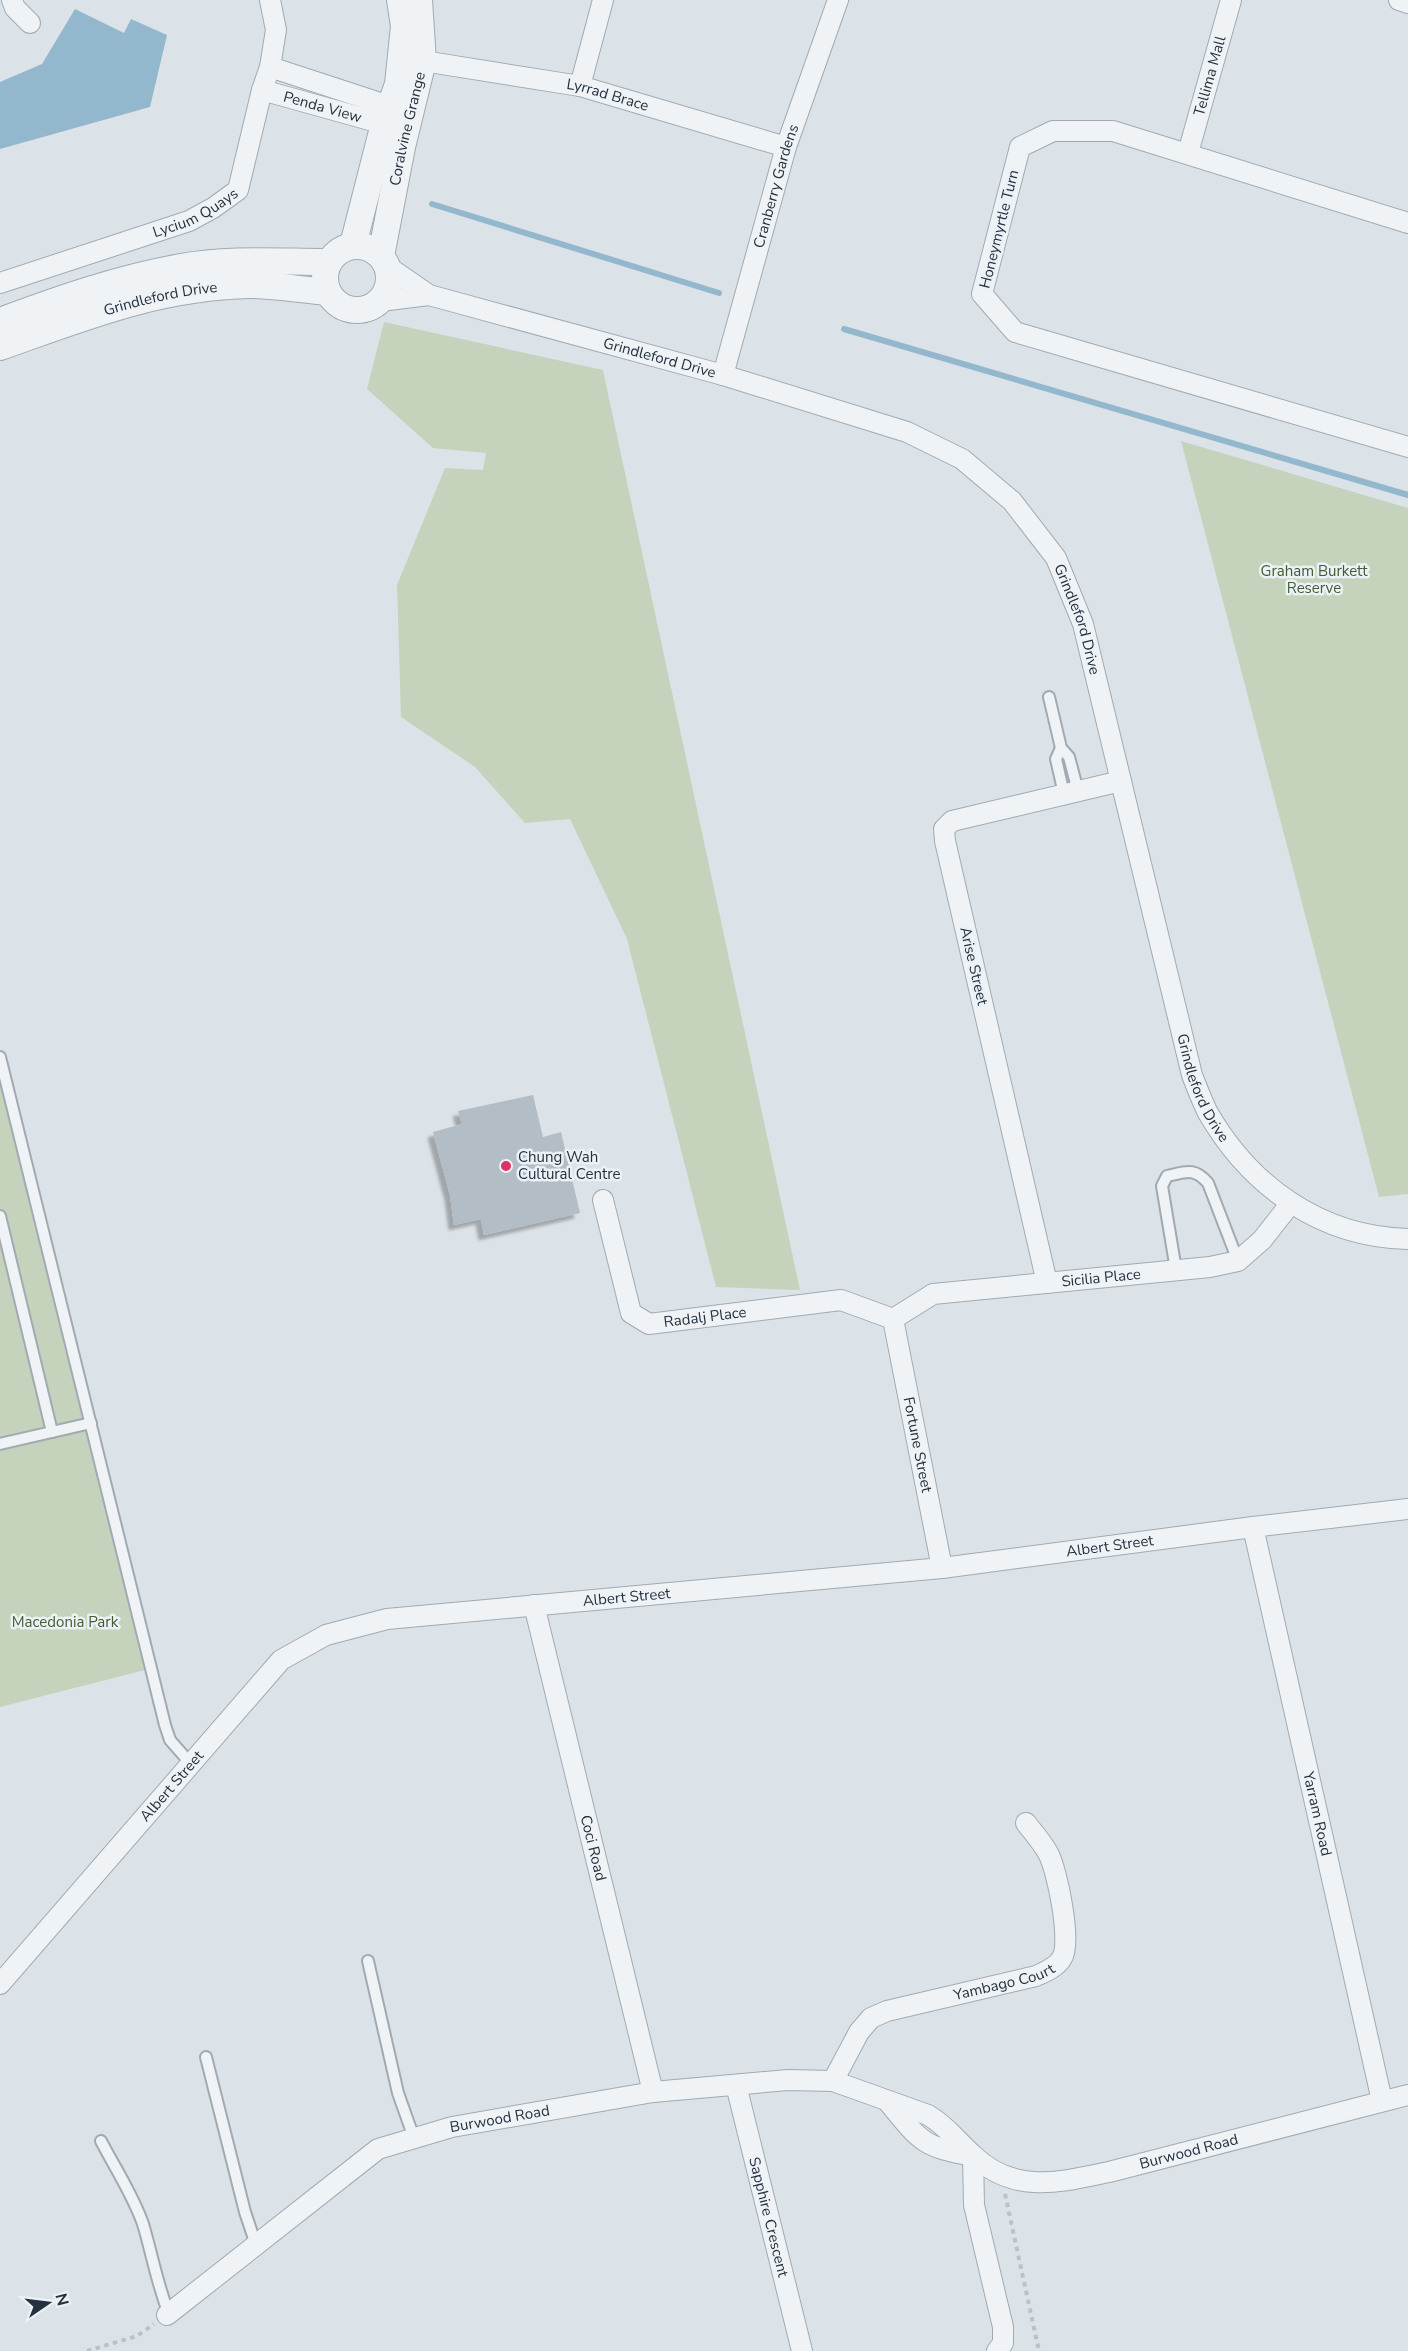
<svg xmlns="http://www.w3.org/2000/svg" width="1408" height="2351" font-family="'Nunito Sans',sans-serif">
<style>
.green{fill:#c5d3bc}
.water{fill:#93b7cc}
.lines{fill:none;stroke-linecap:round;stroke-linejoin:round}
.stream{stroke:#93b7cc;stroke-width:6}
.building{fill:#b3bdc5;filter:url(#shadow)}
.service-casing{stroke:#a1aab2;stroke-width:14}
.minor-casing{stroke:#a1aab2;stroke-width:22}
.tertiary-casing{stroke:#a1aab2;stroke-width:28}
.path{stroke:#bac1c7;stroke-width:4;stroke-dasharray:4.5 4.5;stroke-linecap:butt}
.service{stroke:#eff3f6;stroke-width:10}
.minor{stroke:#eff3f6;stroke-width:20}
.tertiary{stroke:#eff3f6;stroke-width:26}
.poi-dot{fill:#dc3265;stroke:#ecf1f6;stroke-width:2}
.labels{text-anchor:middle;stroke-width:5;stroke-linejoin:round;paint-order:stroke}
.street-label{font-size:15px;fill:#243240;stroke:#ecf1f6}
.park-label{font-size:15px;fill:#3f5d30;stroke:#ecf1f6}
.poi-label{font-size:15px;fill:#243240;stroke:#ecf1f6;text-anchor:start}
</style>
<defs>
<filter id="shadow"><feDropShadow dx="-5.5" dy="5.5" stdDeviation="1.5" flood-color="#0004"/></filter>
</defs>
<rect width="100%" height="100%" fill="#dce3e8"/>
<g class="green">
<polygon points="384,322 603,370 800,1290 716,1287 627,939 570,819 525,823 475,767 401,717 397,585 445,468 483,470 486,453 433,448 367,389"/>
<polygon points="1181,441 1408,508 1408,1194 1379,1197"/>
<polygon points="0,1085 145,1670 0,1707"/>
</g>
<polygon class="water" points="75,9 124,33 131,19 167,35 150,107 0,149 0,82 42,64"/>
<g class="lines">
<g class="stream">
<polyline points="432,204 719,293"/>
<polyline points="844,329 1408,495"/>
</g>
</g>
<polygon class="building" points="533,1095 543,1137 561,1132 580,1213 484,1235 481,1219 454,1225 450,1195 433,1132 462,1124 458,1111"/>
<g class="lines">
<defs>
<g id="service">
<polyline points="1049,697 1061,748 1069,757 1078,791"/>
<polyline points="1061,748 1056,759 1064,794"/>
<polyline points="0,1057 165,1725 170,1740 191,1764"/>
<polyline points="0,1216 52,1432"/>
<path d="M1176 1270 1162 1186 1167 1176C1186 1172 1194 1167 1208 1183L1238 1261"/>
<polyline points="0,1444 91,1423"/>
<polyline points="368,1961 398,2093 414,2138"/>
<polyline points="206,2057 245,2212 256,2245"/>
<path d="M101 2141C115 2168 133 2195 143 2224 152 2254 157 2284 169 2314"/>
</g>
<g id="minor">
<polyline points="12,0 15,8 30,23"/>
<polyline points="1399,0 1408,3"/>
<path id="s1" d="M423 61 580 86 786 147"/>
<polyline points="270,67 389,106"/>
<polyline points="580,86 603,0"/>
<path id="s2" d="M262 90 384 124"/>
<path id="s3" d="M1188 153 1231 0"/>
<polyline points="1408,223 1113,131 1053,131 1020,147 982,294 1015,332 1408,447"/>
<path id="s4" d="M387 266 429 295 723 375 907 432 962 459 1012 501 1056 558 1083 624 1192 1075C1197 1088 1202 1101 1208 1113 1251 1187 1321 1237 1408 1239"/>
<path id="s5" d="M0 283 189 221 213 208 238 190 262 90 270 67 276 30 270 0"/>
<polyline points="380,301 429,295"/>
<path id="s6" d="M723 375 786 147 838 0"/>
<path id="s7" d="M603 1200 631 1313 649 1324 841 1300 893 1319"/>
<polyline points="1047,1283 945,841 944,829 952,821 1121,781"/>
<path id="s8" d="M893 1319 933 1294 1210 1267 1238 1261 1262 1240 1291 1203"/>
<path id="s9" d="M893 1319 942 1568"/>
<path id="s10" d="M1253 1527 1382 2101"/>
<path id="s11" d="M534 1605 653 2092"/>
<path id="s12" d="M0 1984 281 1660 326 1635 387 1619 942 1568 1253 1527 1408 1509"/>
<path id="s13" d="M833 2081 859 2032 871 2018 887 2011 1036 1976C1045 1972 1057 1967 1062 1958 1072 1942 1057 1869 1048 1853 1042 1842 1033 1832 1026 1823"/>
<path id="s14" d="M736 2085 802 2351"/>
<path d="M889 2103C921 2142 923 2147 973 2156"/>
<polyline points="973,2156 974,2205 1003,2327 1003,2343 997,2351"/>
<path id="s15" d="M167 2315 378 2149 452 2127 653 2092 788 2080 833 2081 928 2115C947 2126 957 2141 973 2155 1014 2195 1060 2182 1109 2172L1408 2095"/>
</g>
<g id="tertiary">
<polyline points="353,245 384,124 398,84 404,26 400,0"/>
<circle cx="357" cy="278" r="32"/>
<path id="s16" d="M381 256 402 147 423 61 419 0"/>
<path d="M0 321C59 299 119 278 181 267 229 258 280 262 328 262"/>
<path id="s17" d="M0 347C85 317 158 287 250 285 275 285 302 290 328 292"/>
</g>
</defs>
<use href="#service" class="service-casing"/>
<use href="#minor" class="minor-casing"/>
<use href="#tertiary" class="tertiary-casing"/>
<g class="path">
<polyline points="1005,2194 1039,2351"/>
<polyline points="87,2351 137,2336 154,2324"/>
</g>
<use href="#service" class="service"/>
<use href="#minor" class="minor"/>
<use href="#tertiary" class="tertiary"/>
</g>
<circle class="poi-dot" cx="506" cy="1166" r="6"/>
<g class="labels">
<g class="street-label">
<text dy="5" stroke="none"><textPath href="#s3" startOffset="80">Tellima Mall</textPath></text>
<text dy="5" stroke="none"><textPath href="#s1" startOffset="188">Lyrrad Brace</textPath></text>
<text dy="5" stroke="none"><textPath href="#s2" startOffset="63">Penda View</textPath></text>
<text dy="5" stroke="none"><textPath href="#s16" startOffset="130">Coralvine Grange</textPath></text>
<text dy="5" stroke="none"><textPath href="#s6" startOffset="196">Cranberry Gardens</textPath></text>
<text dy="5" stroke="none"><textPath href="#s5" startOffset="208">Lycium Quays</textPath></text>
<text transform="translate(999 229) rotate(-76)" y="5">Honeymyrtle Turn</text>
<text dy="5" stroke="none"><textPath href="#s17" startOffset="168">Grindleford Drive</textPath></text>
<text dy="5" stroke="none"><textPath href="#s4" startOffset="290">Grindleford Drive</textPath></text>
<text dy="5" stroke="none"><textPath href="#s4" startOffset="812">Grindleford Drive</textPath></text>
<text transform="translate(974 966) rotate(77)" y="5">Arise Street</text>
<text dy="5" stroke="none"><textPath href="#s4" startOffset="1298">Grindleford Drive</textPath></text>
<text dy="5" stroke="none"><textPath href="#s8" startOffset="216">Sicilia Place</textPath></text>
<text dy="5" stroke="none"><textPath href="#s7" startOffset="194">Radalj Place</textPath></text>
<text dy="5" stroke="none"><textPath href="#s9" startOffset="128">Fortune Street</textPath></text>
<text dy="5" stroke="none"><textPath href="#s12" startOffset="1270">Albert Street</textPath></text>
<text dy="5" stroke="none"><textPath href="#s12" startOffset="784">Albert Street</textPath></text>
<text dy="5" stroke="none"><textPath href="#s12" startOffset="262">Albert Street</textPath></text>
<text dy="5" stroke="none"><textPath href="#s10" startOffset="294">Yarram Road</textPath></text>
<text dy="5" stroke="none"><textPath href="#s11" startOffset="250">Coci Road</textPath></text>
<text dy="5" stroke="none"><textPath href="#s13" startOffset="212">Yambago Court</textPath></text>
<text dy="5" stroke="none"><textPath href="#s15" startOffset="394">Burwood Road</textPath></text>
<text dy="5" stroke="none"><textPath href="#s15" startOffset="1118">Burwood Road</textPath></text>
<text dy="5" stroke="none"><textPath href="#s14" startOffset="136">Sapphire Crescent</textPath></text>
</g>
<g class="park-label">
<text x="1314" y="576">Graham Burkett<tspan x="1314" dy="17">Reserve</tspan></text>
<text x="65" y="1627">Macedonia Park</text>
</g>
<g class="poi-label">
<text x="518" y="1162">Chung Wah<tspan x="518" dy="17">Cultural Centre</tspan></text>
</g>
</g>
<g transform="translate(48 2303) rotate(76)" stroke="#ecf1f6" stroke-width="4.5" paint-order="stroke">
<path d="M0-4.5L10 22L0 15L-10 22Z" fill="#243240"/>
<text y="-9" font-size="16" font-weight="bold" text-anchor="middle" fill="#243240">N</text>
</g>
</svg>
